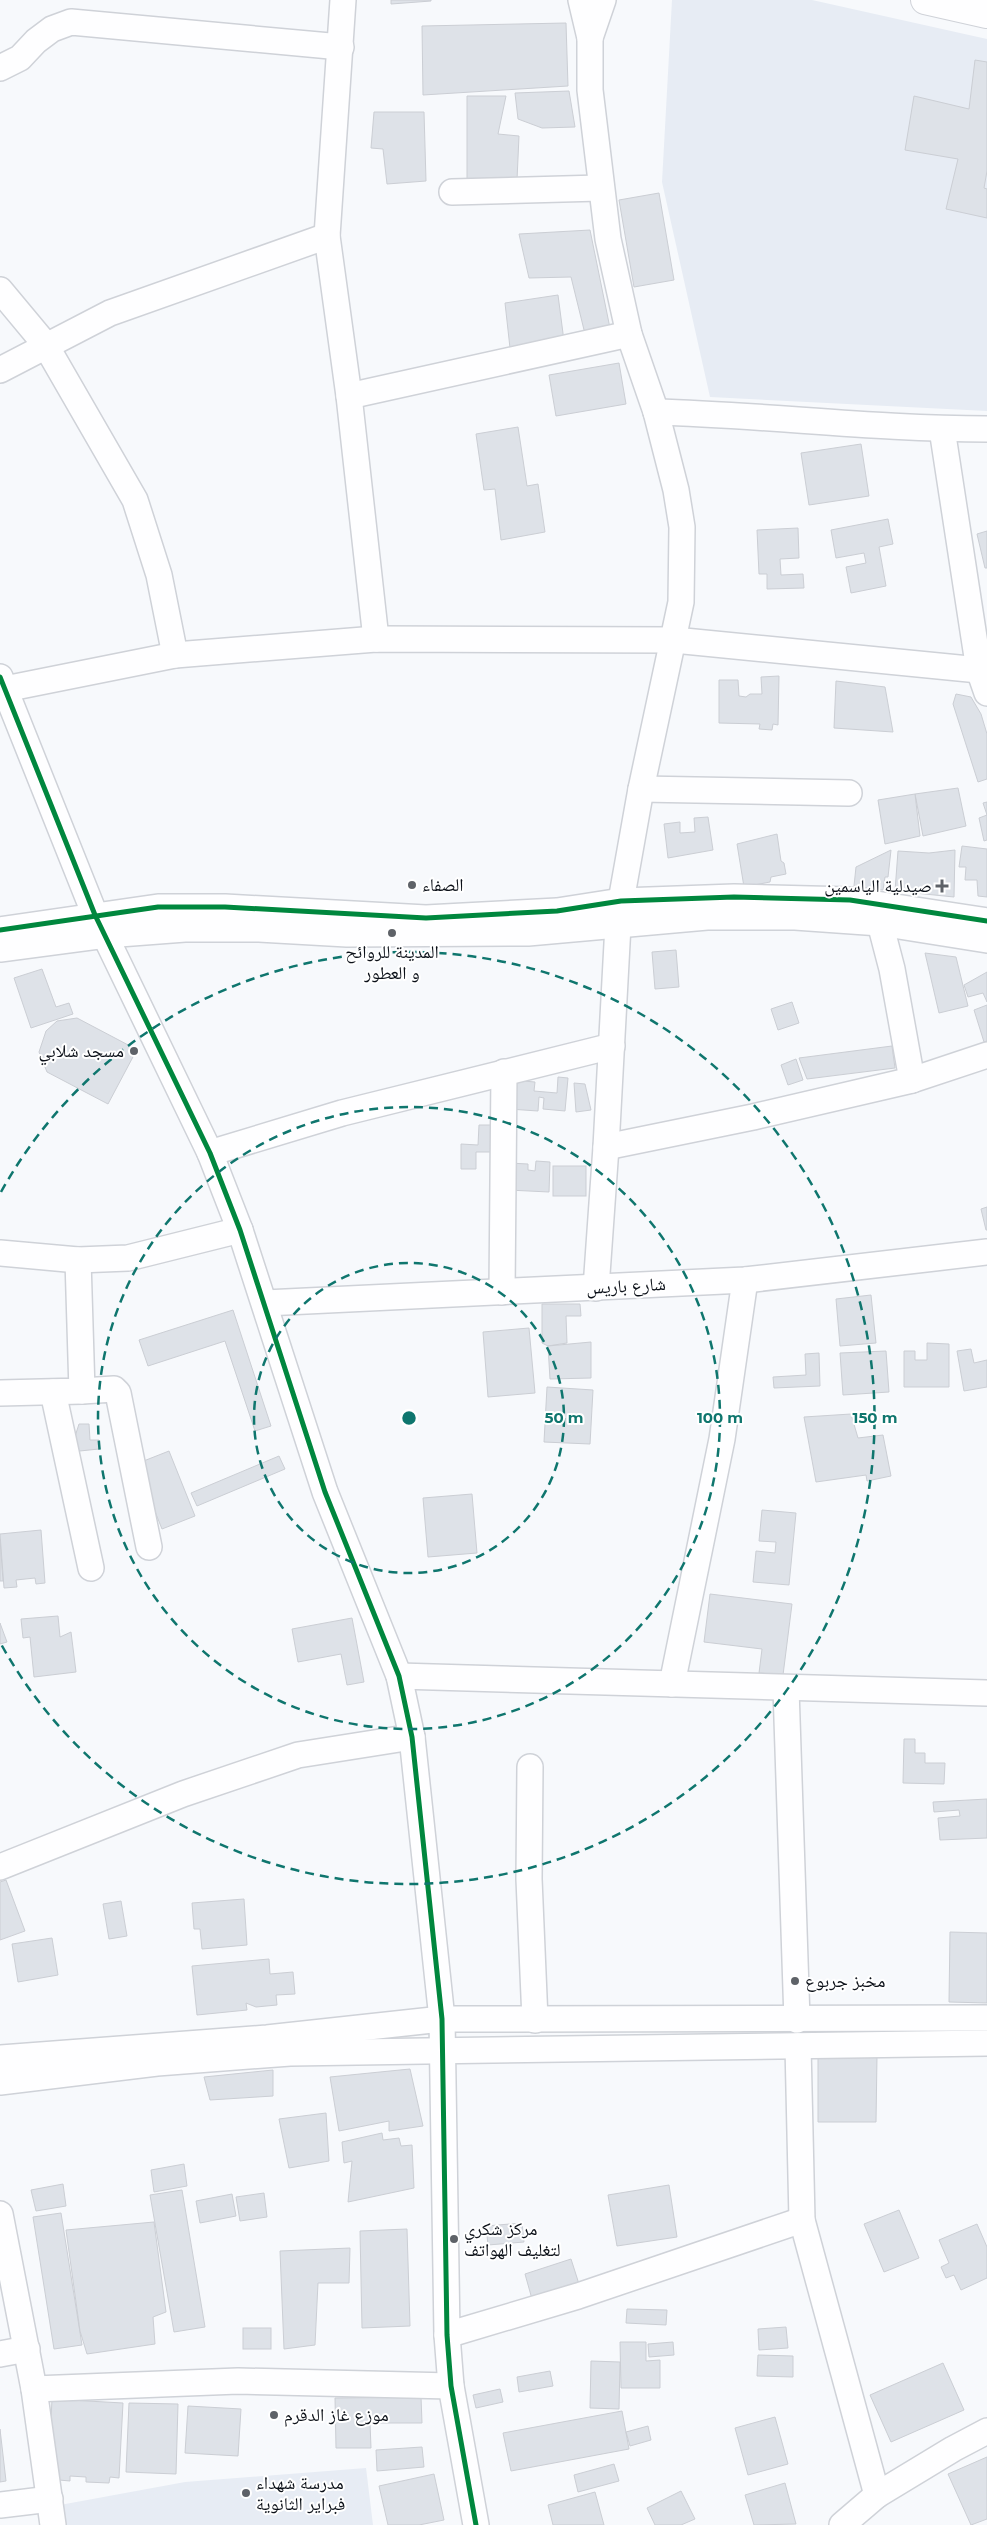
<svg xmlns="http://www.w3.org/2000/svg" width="987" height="2525" font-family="Montserrat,'Noto Naskh Arabic',sans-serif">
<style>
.built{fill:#e7ecf4}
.building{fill:#dee2e8;stroke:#cbced4}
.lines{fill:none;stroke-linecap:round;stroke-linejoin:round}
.minor-casing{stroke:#cfd2d8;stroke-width:28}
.major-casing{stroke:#cfd2d8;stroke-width:30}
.minor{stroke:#fefeff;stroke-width:25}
.major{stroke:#fefeff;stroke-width:28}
.cycleway-casing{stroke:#fff;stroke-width:8}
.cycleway{stroke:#00873e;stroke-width:5}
.ring{fill:none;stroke:#0f766e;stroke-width:2.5;stroke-dasharray:9 6}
.poi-dot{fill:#5e6268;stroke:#fff;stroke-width:2}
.labels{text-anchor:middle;stroke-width:4;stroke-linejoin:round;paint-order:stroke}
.poi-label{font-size:18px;fill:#0b1018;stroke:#fff;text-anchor:start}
.street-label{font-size:18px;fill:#0b1018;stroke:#fff}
.centre{fill:#0f766e;stroke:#fff;stroke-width:2.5}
.ring-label{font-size:15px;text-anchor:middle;font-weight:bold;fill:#0f766e;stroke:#fff;stroke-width:4;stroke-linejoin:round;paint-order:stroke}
</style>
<rect width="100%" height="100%" fill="#f7f9fc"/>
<g class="built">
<polygon points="672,0 812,0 987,39 987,411 710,397 662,182"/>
<polygon points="366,2468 373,2525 63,2525 60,2505 185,2482"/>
</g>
<g class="building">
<polygon points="391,0 431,0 431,1 391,4"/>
<polygon points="566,23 568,86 423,95 422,26"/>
<polygon points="975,60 987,62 987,171 984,188 987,189 987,218 946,209 958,159 905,150 914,96 969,109"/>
<polygon points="569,91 575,127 542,128 518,119 515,93"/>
<polygon points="467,96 506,96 498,134 519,136 517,180 467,181"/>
<polygon points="374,112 424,112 426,181 387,184 383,149 371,148"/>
<polygon points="659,193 674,280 634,287 619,200"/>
<polygon points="590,230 611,333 586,338 571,277 529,278 519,234"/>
<polygon points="558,295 564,341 510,348 505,303"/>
<polygon points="619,363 626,404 556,416 549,375"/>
<polygon points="518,427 527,486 538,484 545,532 501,540 495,489 484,490 476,434"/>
<polygon points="861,444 869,496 809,505 801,453"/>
<polygon points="888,519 893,544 879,547 886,586 851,593 846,567 866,563 864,553 836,558 831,530"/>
<polygon points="798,528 799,558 780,559 781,575 803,574 804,588 767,589 767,574 759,574 757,530"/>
<polygon points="987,531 987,568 985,568 977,534"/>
<polygon points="779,676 778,725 773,724 772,730 759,729 760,724 719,723 719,680 738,680 739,696 746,697 750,694 762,694 761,677"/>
<polygon points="836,681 885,687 893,732 834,728"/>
<polygon points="956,694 971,697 981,714 987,734 987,779 978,782 953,704"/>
<polygon points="958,788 966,826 923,836 915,794"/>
<polygon points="915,794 920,836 885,844 878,800"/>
<polygon points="987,802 987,840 984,841 979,818 987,815 983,803"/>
<polygon points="708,817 713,850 668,858 664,824 680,822 680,833 695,832 694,818"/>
<polygon points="777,834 781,861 784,863 786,874 771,877 770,882 744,887 737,844"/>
<polygon points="962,846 987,849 987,897 978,896 977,880 965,880 966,867 959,867"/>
<polygon points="891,850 888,877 885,877 883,890 854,886 856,867"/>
<polygon points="955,850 954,897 895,891 898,851 929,853"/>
<polygon points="676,950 679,987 655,989 652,952"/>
<polygon points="925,953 956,957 968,1006 939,1013"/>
<polygon points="42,969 56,1007 69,1003 73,1014 31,1028 14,978"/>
<polygon points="987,972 987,1002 983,993 968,997 964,985"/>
<polygon points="792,1002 799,1023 778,1030 771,1009"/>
<polygon points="987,1005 987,1041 984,1042 974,1010"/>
<polygon points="77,1018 132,1047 134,1055 108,1104 47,1072 39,1052 46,1031 57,1021"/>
<polygon points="892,1046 895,1068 807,1079 799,1058"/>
<polygon points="796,1059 803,1080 788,1085 781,1065"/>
<polygon points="558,1077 568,1078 565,1111 543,1109 544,1098 539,1097 538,1111 509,1109 511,1080 535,1082 534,1091 557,1093"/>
<polygon points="574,1083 585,1084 591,1110 576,1112"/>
<polygon points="479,1125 495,1125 495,1152 476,1152 476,1169 461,1169 461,1144 478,1145"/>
<polygon points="536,1161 550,1162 549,1192 508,1190 509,1163 528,1164 528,1170 535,1171"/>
<rect x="553" y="1166" width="33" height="30"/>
<polygon points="987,1207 987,1230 986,1230 981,1209"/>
<polygon points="871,1295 876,1343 840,1346 836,1299"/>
<polygon points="542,1304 580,1304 581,1316 566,1316 567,1343 548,1346 542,1343"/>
<polygon points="233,1310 271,1426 255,1431 225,1341 148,1366 139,1340"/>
<polygon points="529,1328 535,1393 488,1397 483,1332"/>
<polygon points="591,1342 591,1378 550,1379 548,1346"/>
<polygon points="927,1343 949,1344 949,1387 904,1387 904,1351 915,1351 915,1360 927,1360"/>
<polygon points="971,1349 974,1363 987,1360 987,1387 964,1391 957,1351"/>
<polygon points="886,1351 889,1392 843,1395 840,1353"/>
<polygon points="819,1353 820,1386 774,1388 773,1377 806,1375 805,1354"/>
<polygon points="547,1387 593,1390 590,1444 544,1442"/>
<polygon points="851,1414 858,1438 883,1435 891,1476 867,1481 866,1475 816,1482 804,1417"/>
<polygon points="79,1424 89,1424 90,1440 99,1440 99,1449 70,1452"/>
<polygon points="169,1451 195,1516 162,1529 136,1464"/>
<polygon points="279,1456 285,1469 197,1506 191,1493"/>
<polygon points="472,1494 477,1553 428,1557 423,1498"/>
<polygon points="762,1510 796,1513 789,1585 753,1582 756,1551 775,1553 776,1542 759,1541"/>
<polygon points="41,1530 45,1583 36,1584 35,1578 16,1580 17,1587 4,1588 0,1534"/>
<polygon points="0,1539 3,1581 0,1581"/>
<polygon points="710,1594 792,1604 783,1675 759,1673 762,1649 704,1642"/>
<polygon points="58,1616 60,1637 71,1632 76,1672 34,1677 30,1637 23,1638 21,1619"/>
<polygon points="352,1618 364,1682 347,1685 341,1654 298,1662 292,1629"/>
<polygon points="0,1623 7,1642 0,1644"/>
<polygon points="904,1739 915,1739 915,1753 925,1753 925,1763 945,1763 944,1784 903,1783"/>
<polygon points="987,1799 987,1838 940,1840 938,1818 960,1816 959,1810 934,1812 933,1802"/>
<polygon points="6,1880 25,1931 0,1940 0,1882"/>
<polygon points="244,1899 247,1945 202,1949 200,1929 194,1929 192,1903"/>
<polygon points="121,1901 127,1936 109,1939 103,1904"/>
<polygon points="950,1932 987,1933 987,2003 949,2002"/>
<polygon points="52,1938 58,1975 18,1982 12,1944"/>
<polygon points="269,1959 270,1974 293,1972 295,1994 276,1995 277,2005 256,2007 246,2003 247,2010 197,2015 192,1966"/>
<polygon points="818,2056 877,2056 876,2122 818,2122"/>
<polygon points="410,2069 423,2126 389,2131 389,2121 339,2131 330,2077"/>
<polygon points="273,2070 273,2096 210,2100 204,2077"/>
<polygon points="326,2113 329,2161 289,2168 279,2119"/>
<polygon points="382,2133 383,2140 399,2138 401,2146 412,2145 414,2188 348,2202 352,2161 344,2163 342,2142"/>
<polygon points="184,2164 187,2186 154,2192 151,2170"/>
<polygon points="63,2184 66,2206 36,2211 31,2190"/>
<polygon points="669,2185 677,2237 617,2246 608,2195"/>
<polygon points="182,2190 205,2327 174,2332 150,2195"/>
<polygon points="264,2193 267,2217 240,2221 236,2197"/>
<polygon points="232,2194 236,2216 200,2223 196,2201"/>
<polygon points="899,2210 919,2258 884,2272 864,2224"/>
<polygon points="61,2213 82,2345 54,2349 33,2217"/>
<polygon points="154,2222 166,2312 153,2317 155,2344 87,2354 80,2331 66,2230"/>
<polygon points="522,2223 524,2242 488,2245 486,2226"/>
<polygon points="977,2224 987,2247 987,2278 961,2290 954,2275 946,2278 941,2267 949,2263 939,2240"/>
<polygon points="407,2229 410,2326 362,2328 360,2231"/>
<polygon points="350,2248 349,2283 318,2283 315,2345 284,2349 280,2251"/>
<polygon points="571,2259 579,2284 532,2299 525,2274"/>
<polygon points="627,2309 667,2310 666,2325 626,2323"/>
<polygon points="786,2327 788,2348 759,2350 758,2329"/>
<rect x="243" y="2328" width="28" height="21"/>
<polygon points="620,2342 646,2342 646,2361 660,2360 660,2388 621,2388"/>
<polygon points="673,2342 674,2355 649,2357 648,2344"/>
<polygon points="758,2355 793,2356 793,2377 757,2376"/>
<polygon points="591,2361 620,2362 619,2409 590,2408"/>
<polygon points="943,2363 964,2410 891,2442 870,2395"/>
<polygon points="550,2371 553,2386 519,2392 517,2377"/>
<polygon points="500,2389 503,2402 476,2408 473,2395"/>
<polygon points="421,2397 422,2423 370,2423 371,2448 336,2448 335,2398"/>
<polygon points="52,2399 123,2403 119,2478 110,2477 109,2483 86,2482 86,2477 70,2476 70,2481 48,2479"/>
<polygon points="129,2403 178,2404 176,2474 126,2472"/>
<polygon points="188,2406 241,2409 238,2456 185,2453"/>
<polygon points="622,2411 629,2449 511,2471 503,2433"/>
<polygon points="775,2417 788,2464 748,2475 735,2428"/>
<polygon points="648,2426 651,2440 630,2446 626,2432"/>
<polygon points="0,2429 6,2481 0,2482"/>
<polygon points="422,2447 424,2467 377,2471 376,2450"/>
<polygon points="987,2457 987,2519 971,2525 948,2474"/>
<polygon points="614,2464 619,2481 578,2492 574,2475"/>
<polygon points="434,2474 444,2520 419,2525 388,2525 379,2486"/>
<polygon points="785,2483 796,2524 754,2525 745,2495"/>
<polygon points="681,2491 695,2519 681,2525 655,2525 647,2508"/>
<polygon points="595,2492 604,2525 553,2525 548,2505"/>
</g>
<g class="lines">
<defs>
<g id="minor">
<polyline points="343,0 327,236 349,396 376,639"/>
<polyline points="581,0 590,38 590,90 608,239 629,334 656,412 676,490 682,527 681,602 641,789 621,901"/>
<polyline points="590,38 603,0"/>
<polyline points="0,68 20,58 36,41 52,29 71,22 341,47"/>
<polyline points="452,192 600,188"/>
<polyline points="0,290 45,344 135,500 159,575 175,655"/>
<polyline points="0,370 110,313 327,236"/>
<polyline points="349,396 629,334"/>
<path d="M656 412C766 415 877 429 987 429"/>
<polyline points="942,429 979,670 987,693"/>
<polyline points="0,677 95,915 210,1153 240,1230 325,1492 399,1676 412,1737 442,2019 447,2335 451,2386 476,2525"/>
<polyline points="5,689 175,655 376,639 674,640 979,670 987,667"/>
<polyline points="641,789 849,793"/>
<polyline points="880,923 892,969 912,1080"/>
<polyline points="0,930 158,907 225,907 426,918 557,911 621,901 734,897 850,900 987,921"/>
<polyline points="0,949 106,935 185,929 259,929 347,934 528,933 707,917 795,917 880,923 987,940"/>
<polyline points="606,1147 753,1117 912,1080 987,1055"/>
<polyline points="210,1153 342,1113 612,1046"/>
<polyline points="0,1253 78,1260 128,1258 240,1230"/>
<polyline points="596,1288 606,1147 618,925"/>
<polyline points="502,1292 504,1072"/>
<polyline points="265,1303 745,1280 987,1252"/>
<polyline points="82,1391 114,1389 118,1393 149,1547"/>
<polyline points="53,1392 91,1568"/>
<polyline points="0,1393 82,1391 78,1260"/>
<polyline points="399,1676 987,1693"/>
<polyline points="672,1684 722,1439 745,1280"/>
<polyline points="786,1689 797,2020"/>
<polyline points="530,1767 529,1879 535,2020"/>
<polyline points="0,1867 183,1794 298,1755 412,1737"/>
<polyline points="798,2046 802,2220 877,2495"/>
<polyline points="0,2058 267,2038 442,2019 987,2018"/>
<polyline points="0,2082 157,2063 290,2053 987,2043"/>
<polyline points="0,2214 34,2389 53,2525"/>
<polyline points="447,2335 578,2296 802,2220"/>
<polyline points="0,2354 27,2349"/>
<polyline points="34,2389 238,2381 451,2386"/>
<polyline points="0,2505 50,2499"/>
<polyline points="842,2525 877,2495 953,2449 987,2431"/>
</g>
<polyline id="major" points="925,0 987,14"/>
</defs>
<use href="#minor" class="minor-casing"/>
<use href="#major" class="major-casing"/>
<use href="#minor" class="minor"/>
<use href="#major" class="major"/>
<defs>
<g id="cycleway">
<polyline points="0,677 95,915 210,1153 240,1230 325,1492 399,1676 412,1737 442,2019 447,2335 451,2386 476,2525"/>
<polyline points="0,930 158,907 225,907 426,918 557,911 621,901 734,897 850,900 987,921"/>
</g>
</defs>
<use href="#cycleway" class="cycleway-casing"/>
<use href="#cycleway" class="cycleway"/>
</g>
<g class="ring">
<circle cx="409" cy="1418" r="155"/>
<circle cx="409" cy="1418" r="311"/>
<path d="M1 1192A466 466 0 1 1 1 1644"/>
</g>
<g class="poi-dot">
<circle cx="412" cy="885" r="5"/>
<path d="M939.5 878.5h5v5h5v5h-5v5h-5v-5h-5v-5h5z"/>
<circle cx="392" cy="933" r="5"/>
<circle cx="134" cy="1051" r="5"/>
<circle cx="795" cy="1981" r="5"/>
<circle cx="454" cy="2239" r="5"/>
<circle cx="274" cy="2415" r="5"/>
<circle cx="246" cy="2493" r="5"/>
</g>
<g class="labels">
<g class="poi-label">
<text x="422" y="891">الصفاء</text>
<text x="932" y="892" text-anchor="end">صيدلية الياسمين</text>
<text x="392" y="958" text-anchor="middle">المدينة للروائح<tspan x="392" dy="21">و العطور</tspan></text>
<text x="124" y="1057" text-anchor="end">مسجد شلابي</text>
<text x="805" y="1987">مخبز جربوع</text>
<text x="464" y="2235">مركز شكري<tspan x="464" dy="21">لتغليف الهواتف</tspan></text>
<text x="284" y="2421">موزع غاز الدقرم</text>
<text x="256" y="2489">مدرسة شهداء<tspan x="256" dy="21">فبراير الثانوية</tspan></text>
</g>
<g class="street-label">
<text transform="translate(626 1286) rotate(-3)" y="6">شارع باريس</text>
</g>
</g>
<circle cx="409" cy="1418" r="8" class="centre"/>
<g class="ring-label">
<text x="564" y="1423">50 m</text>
<text x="720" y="1423">100 m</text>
<text x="875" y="1423">150 m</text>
</g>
</svg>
